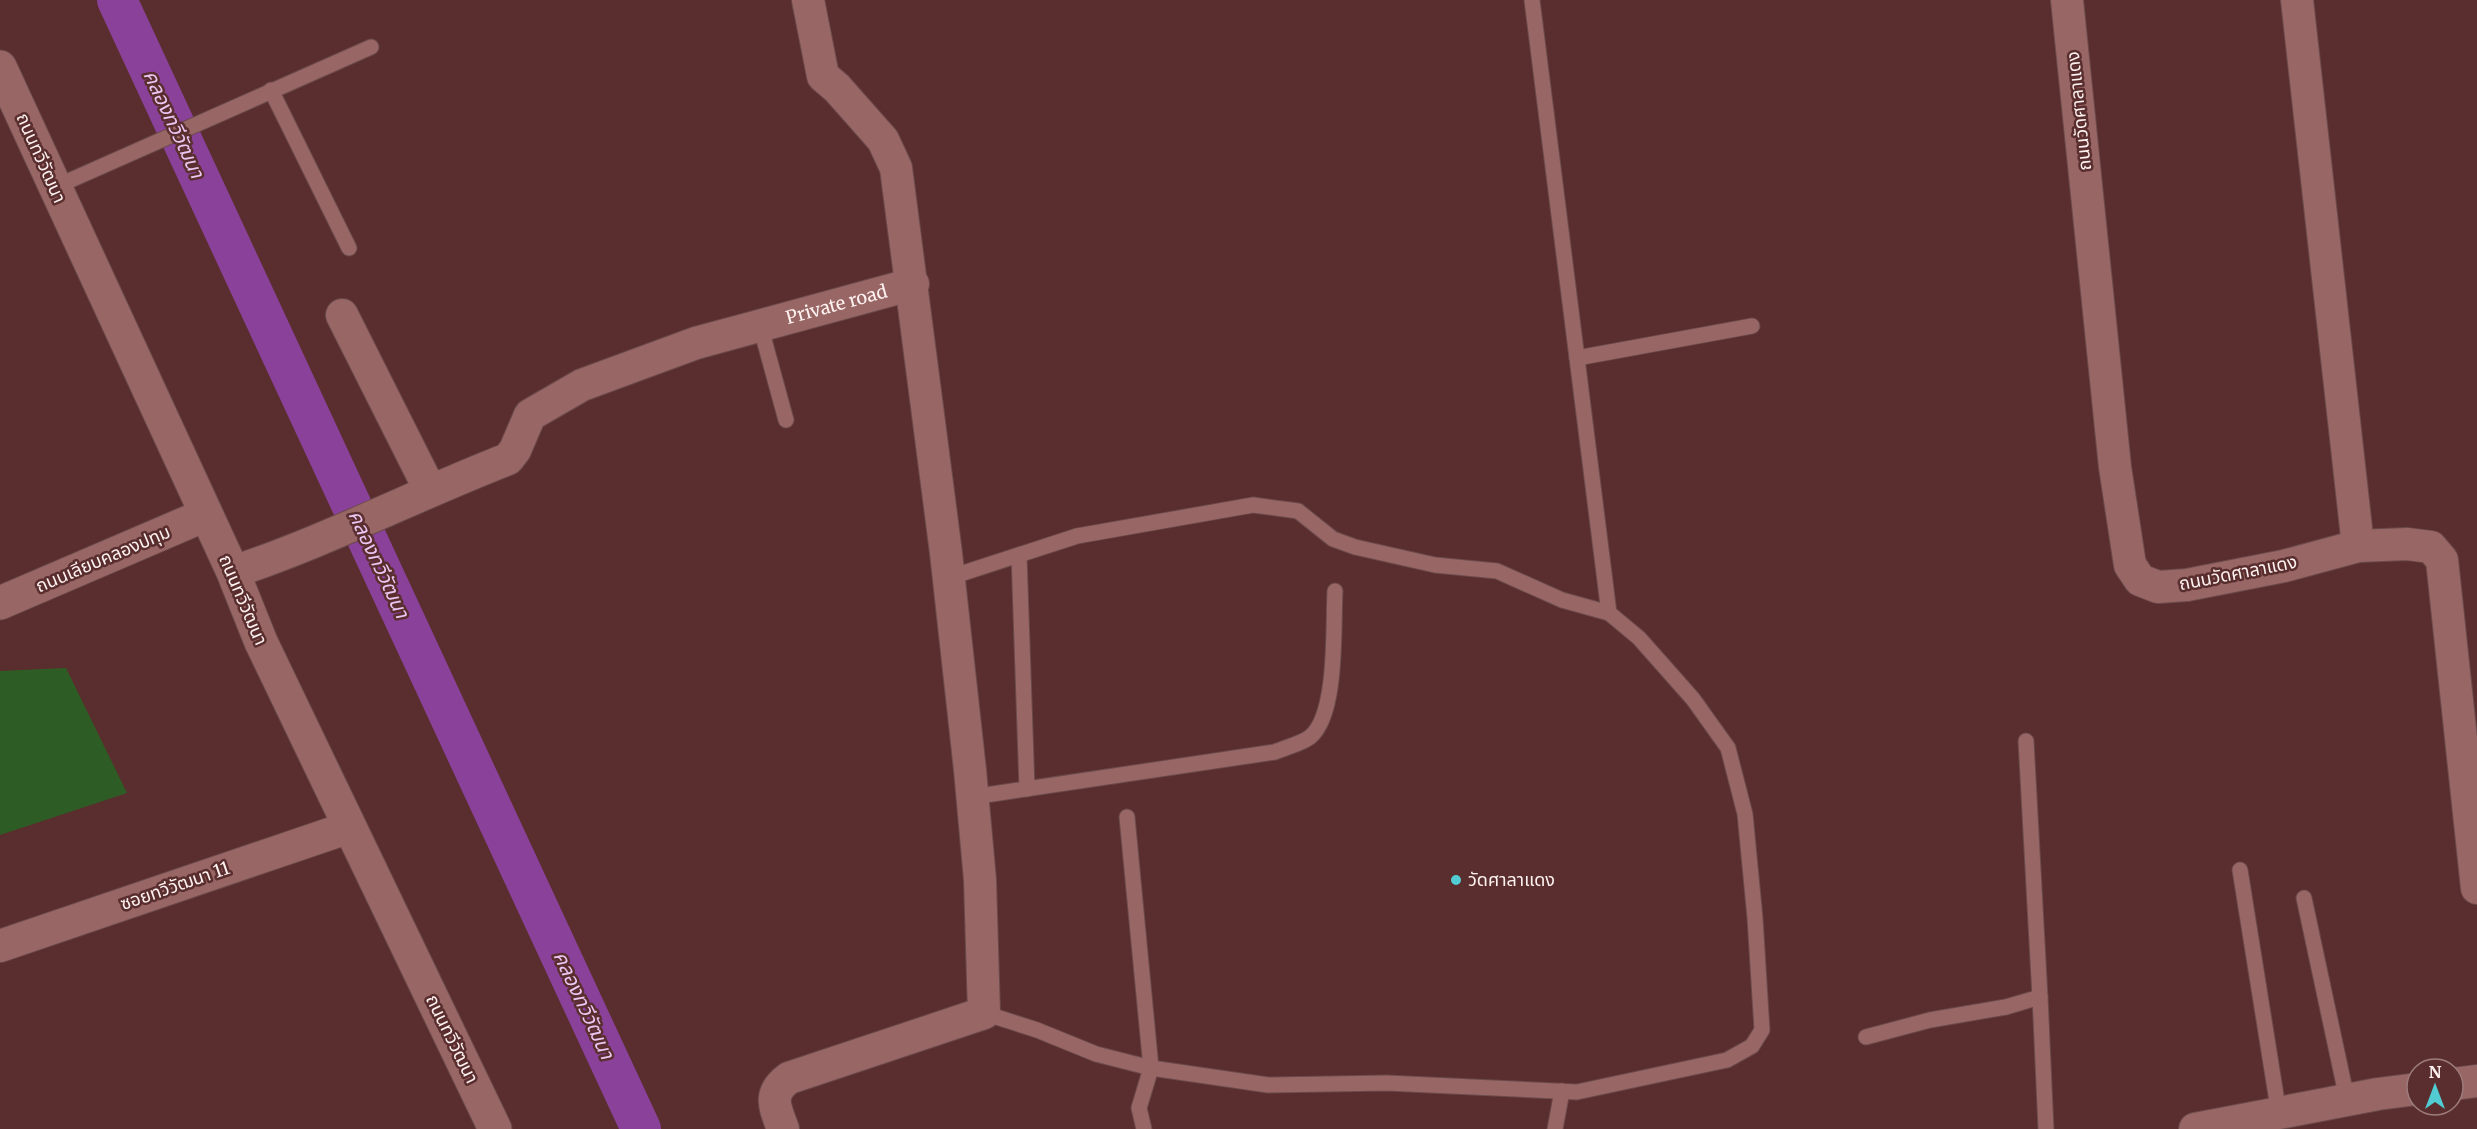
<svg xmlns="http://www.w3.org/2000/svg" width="2477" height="1129" font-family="Merriweather,'Noto Sans Thai',serif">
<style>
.green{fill:#2d5d24}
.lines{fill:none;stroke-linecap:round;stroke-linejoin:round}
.canal{stroke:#8a4199;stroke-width:40}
.lane-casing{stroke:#6b4a4b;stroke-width:17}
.street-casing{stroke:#6b4a4b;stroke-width:34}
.secondary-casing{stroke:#6b4a4b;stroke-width:35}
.lane{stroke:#986665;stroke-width:15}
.street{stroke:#986665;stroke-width:32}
.secondary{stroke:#986665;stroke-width:33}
.poi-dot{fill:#51ccd3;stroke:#5a2e2e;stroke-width:2}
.labels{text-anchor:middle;stroke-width:5;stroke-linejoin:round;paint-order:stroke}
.street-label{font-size:18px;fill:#fef2f1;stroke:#5a2e2e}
.poi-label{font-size:18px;fill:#fef2f1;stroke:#5a2e2e;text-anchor:start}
.water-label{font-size:20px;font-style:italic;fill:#ebc6f3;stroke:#5a2e2e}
</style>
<rect width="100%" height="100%" fill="#5a2e2e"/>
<polygon class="green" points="66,668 127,793 0,835 0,671"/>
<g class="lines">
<polyline class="canal" points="117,0 641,1129"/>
<defs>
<g id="lane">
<polyline points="1532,0 1609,613"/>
<polyline points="271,90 349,248"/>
<polyline points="55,187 371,47"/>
<polyline points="760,325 786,420"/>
<polyline points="1577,358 1752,326"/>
<polyline points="1019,555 1027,789"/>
<polyline points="948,578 1077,536 1253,505 1298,511 1333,539 1355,547 1435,565 1497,571 1562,600 1609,613 1639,638 1693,699 1728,748 1745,814 1755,918 1762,1030 1752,1046 1727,1060 1577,1092 1387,1083 1268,1085 1151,1068 1096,1054 1037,1030 984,1013"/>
<polyline points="2026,741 2040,997"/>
<path d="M972 797 1275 752C1286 747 1301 744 1310 737 1338 715 1333 625 1335 591"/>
<polyline points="1127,817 1151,1068 1139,1108 1144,1129"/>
<polyline points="2240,870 2279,1114"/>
<polyline points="2304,898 2347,1099"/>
<polyline points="1866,1037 1930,1020 2006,1007 2040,997 2046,1129"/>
<polyline points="1555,1129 1562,1091"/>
</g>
<g id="street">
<polyline points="2067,0 2115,467 2130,565 2140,580 2158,587 2187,585 2284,566 2358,546 2407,544 2431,547 2442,560 2477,888"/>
<polyline points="2297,0 2358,546"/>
<polyline points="342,315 430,490"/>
<path id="s1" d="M233 572C327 541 415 495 508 459L515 450 530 415 582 385 696 343 913 284"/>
<polyline points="0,946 350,827"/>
<polyline points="2453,1084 2477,1081"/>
<path d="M783 1129C775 1107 767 1094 789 1078L984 1013 980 880 970 770 946 553 896 168 883 140 837 88 823 76 808 0"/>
<polyline points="2195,1129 2378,1094 2417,1089"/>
</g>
<g id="secondary">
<polyline points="0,67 233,572 261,642 495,1129"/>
<polyline points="0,603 205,515"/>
</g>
</defs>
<use href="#lane" class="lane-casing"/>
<use href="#street" class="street-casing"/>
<use href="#secondary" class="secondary-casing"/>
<use href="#lane" class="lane"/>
<use href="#street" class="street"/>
<use href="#secondary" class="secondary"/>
</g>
<circle class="poi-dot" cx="1456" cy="880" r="6"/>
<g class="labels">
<g class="street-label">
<text transform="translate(2079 111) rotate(-96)" y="6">ถนนวัดศาลาแดง</text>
<text transform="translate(41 158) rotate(66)" y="6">ถนนทวีวัฒนา</text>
<text dy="6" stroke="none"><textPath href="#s1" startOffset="674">Private road</textPath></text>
<text transform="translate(103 559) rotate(-23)" y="6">ถนนเลียบคลองปทุม</text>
<text transform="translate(2238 573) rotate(-11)" y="6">ถนนวัดศาลาแดง</text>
<text transform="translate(243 600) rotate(67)" y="6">ถนนทวีวัฒนา</text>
<text transform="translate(175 886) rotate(-19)" y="6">ซอยทวีวัฒนา 11</text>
<text transform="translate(452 1039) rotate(64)" y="6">ถนนทวีวัฒนา</text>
</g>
<g class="poi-label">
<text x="1468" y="886">วัดศาลาแดง</text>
</g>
<g class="water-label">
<text transform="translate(174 124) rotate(65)" y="7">คลองทวีวัฒนา</text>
<text transform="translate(379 564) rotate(65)" y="7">คลองทวีวัฒนา</text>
<text transform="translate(584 1005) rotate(65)" y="7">คลองทวีวัฒนา</text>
</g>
</g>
<g transform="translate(2435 1087)"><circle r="28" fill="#5a2e2e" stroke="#9c7c7c" stroke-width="1.5"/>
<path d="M0-4.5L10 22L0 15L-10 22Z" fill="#51ccd3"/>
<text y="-9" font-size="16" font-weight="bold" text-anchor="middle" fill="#fef2f1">N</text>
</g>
</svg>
